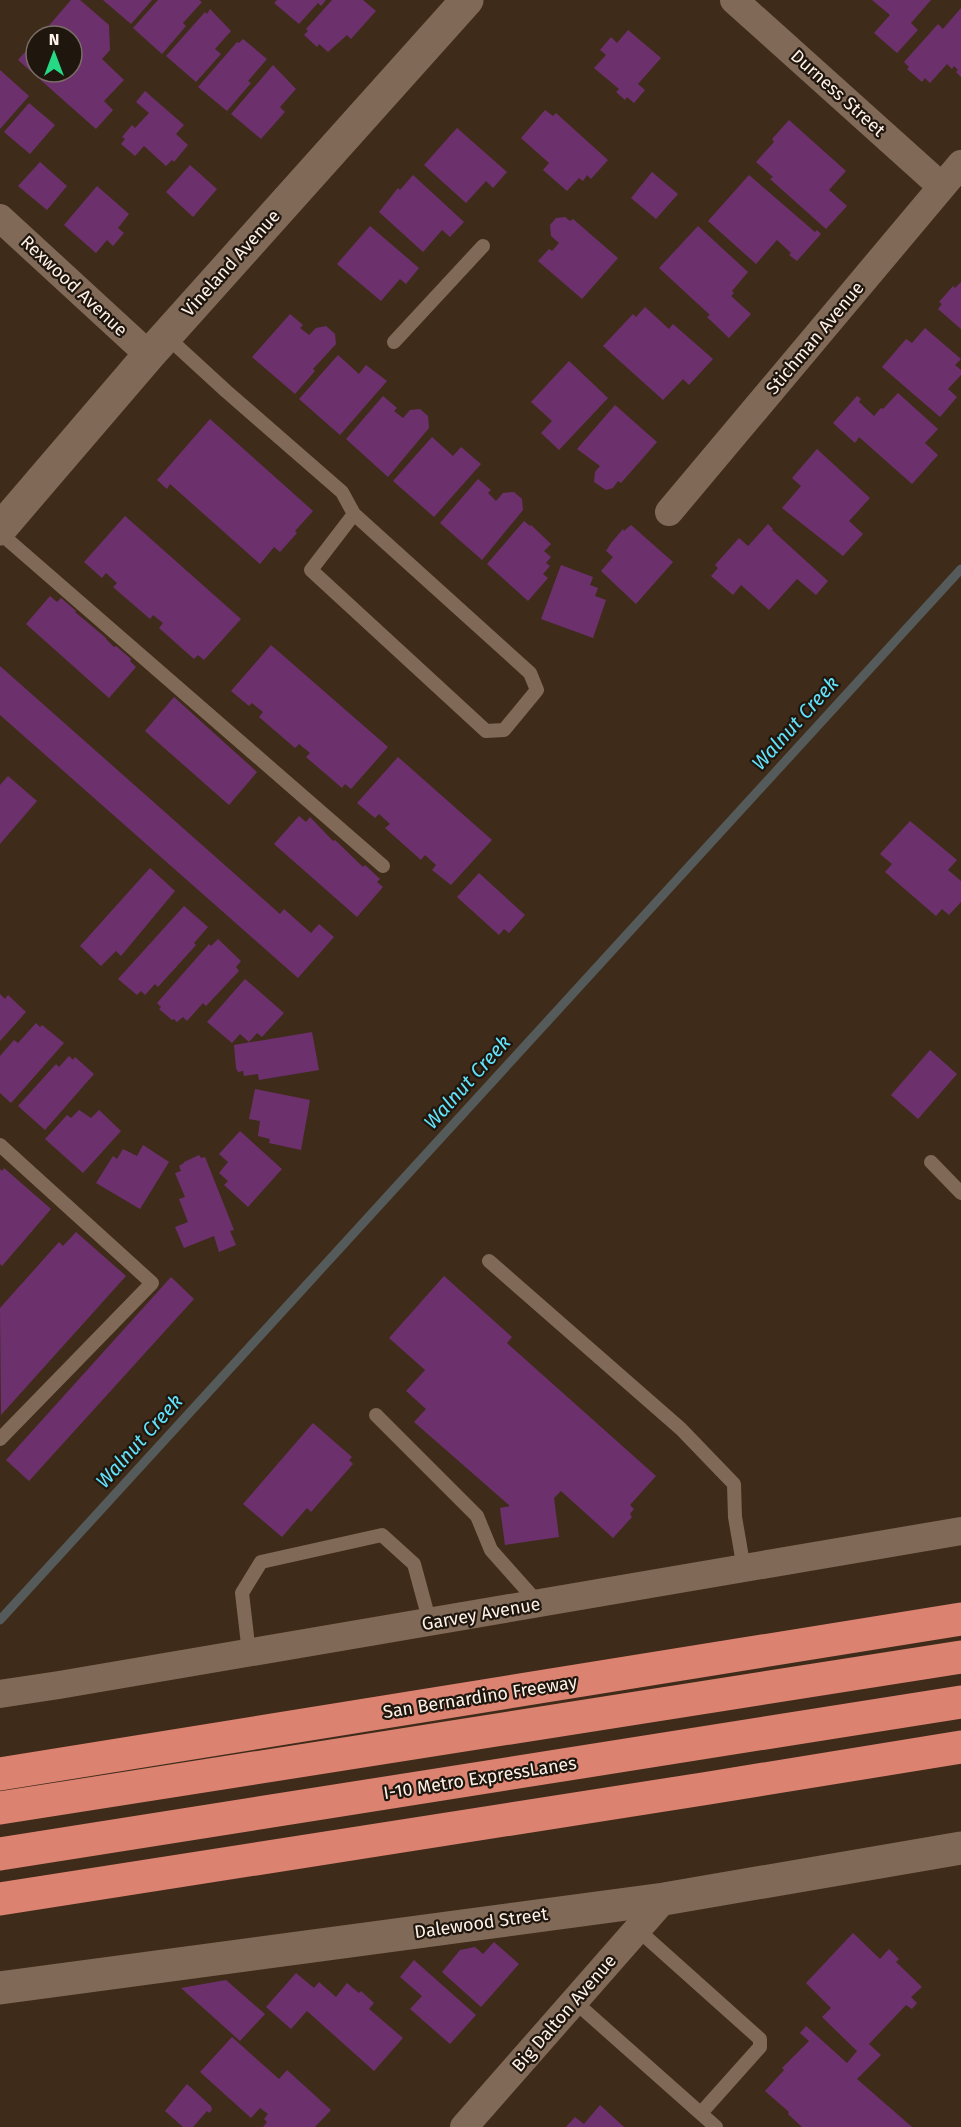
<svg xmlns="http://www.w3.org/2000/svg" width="961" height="2127" font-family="'Fira Sans',sans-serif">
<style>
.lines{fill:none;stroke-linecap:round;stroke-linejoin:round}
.stream{stroke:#545b5a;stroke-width:9}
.building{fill:#6c316d}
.lane{stroke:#806956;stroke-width:14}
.street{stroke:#806956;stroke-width:28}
.secondary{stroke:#806956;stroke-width:33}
.highway{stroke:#dc8271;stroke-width:33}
.labels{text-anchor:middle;stroke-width:4.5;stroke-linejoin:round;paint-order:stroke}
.street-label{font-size:18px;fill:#fff1e7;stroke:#1f160e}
.water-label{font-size:20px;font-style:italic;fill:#62e3fc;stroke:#1f160e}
</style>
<rect width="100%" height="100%" fill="#3f2b1a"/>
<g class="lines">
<polyline class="stream" points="0,1620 961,569"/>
</g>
<g class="building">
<polygon points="71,0 80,0 109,25 110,50 102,59 124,80 104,101 113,110 96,129 18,60 33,43 29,41 36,33 39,36 36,36 36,72 72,72 72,36 40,36"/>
<polygon points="103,0 152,0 131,24"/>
<polygon points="158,0 199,0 202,2 183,23 186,26 162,54 133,28"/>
<polygon points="277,0 326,0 321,6 318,3 299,24 274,3"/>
<polygon points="332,0 363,0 376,11 351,39 347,35 328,52 319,44 317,47 304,35 308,31 306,29"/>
<polygon points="872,0 931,0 911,23 918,30 897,53 874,33 890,15"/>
<polygon points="961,8 961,77 956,72 958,70 954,66 952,69 947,64 930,83 925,78 922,82 907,69 909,67 904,62 938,24 943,29"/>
<polygon points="210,9 231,31 215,49 221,54 196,82 166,56 205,12 207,14"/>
<polygon points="628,30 661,58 638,84 645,90 634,103 627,97 625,100 616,92 619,89 594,68 606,55 600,50 611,37 617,43"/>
<polygon points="243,39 267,59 248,81 251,83 227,111 198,87 237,42 239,43"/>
<polygon points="273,65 296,89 280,107 285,112 261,139 231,114"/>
<polygon points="0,70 29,96 0,129"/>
<polygon points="145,91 184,125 176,134 188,145 174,162 172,160 166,166 144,146 135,156 121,144 125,139 122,137 132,125 135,128 149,113 136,102"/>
<polygon points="29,103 55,125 30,154 4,132"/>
<polygon points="545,110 553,116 556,113 608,160 591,179 587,175 583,181 579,178 567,191 543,170 549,163 521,138"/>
<polygon points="789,120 846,171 829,190 847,206 826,229 770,179 773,177 756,162 774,142 772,139"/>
<polygon points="457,128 507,172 493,188 486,181 466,203 424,165"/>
<polygon points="40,162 67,186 47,210 18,186"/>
<polygon points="190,165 217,189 193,217 166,192"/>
<polygon points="652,172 678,194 656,219 631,198"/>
<polygon points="413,175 464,222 450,237 442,230 423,252 379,212 398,188 400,190"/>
<polygon points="749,175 815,232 817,230 821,234 797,261 789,255 791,253 777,240 756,264 708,221"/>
<polygon points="97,186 129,214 118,228 124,233 113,246 107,240 96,253 64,225"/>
<polygon points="565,217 570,221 573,219 618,258 582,299 538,261 549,249 552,251 559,243 551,236 550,225 556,218"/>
<polygon points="370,226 419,268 406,284 400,279 381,301 337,264"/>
<polygon points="698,226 748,272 732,291 734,293 731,296 751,314 729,338 707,317 710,315 659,268"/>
<polygon points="961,282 961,329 938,309 942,304 939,302 953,286 955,288"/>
<polygon points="645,307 669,329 673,324 713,359 689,385 683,379 663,400 603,346 633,314 636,317"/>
<polygon points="290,314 303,325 300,328 309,335 316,328 326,326 335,334 336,344 313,369 315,371 295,394 252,357"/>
<polygon points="925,328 961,359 955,365 961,370 961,375 948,389 957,397 940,417 882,367 906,339 912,343"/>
<polygon points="338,355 359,374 366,365 387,381 340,435 299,399"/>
<polygon points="569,361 608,398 559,450 541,433 552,421 531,402"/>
<polygon points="898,393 938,429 925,443 938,455 912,484 859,437 855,443 833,423 857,396 861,399 859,402 874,416 881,408 883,409"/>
<polygon points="383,396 397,408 394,411 403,418 410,410 420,409 428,416 429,428 388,477 346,439"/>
<polygon points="615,405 657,442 621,483 618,481 613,488 606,490 594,482 595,472 600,466 577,449"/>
<polygon points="210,419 313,511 295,531 297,533 280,552 274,547 260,564 170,484 167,489 157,480"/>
<polygon points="432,437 453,456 461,447 481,464 434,517 393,481"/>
<polygon points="817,449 870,498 849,521 863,534 843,556 782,508 801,486 792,478"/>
<polygon points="478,479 491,490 488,493 496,501 503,493 514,492 522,499 523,510 482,560 440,523"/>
<polygon points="125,516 241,619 204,660 198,655 194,659 159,628 163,623 153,615 150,619 113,587 117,583 106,573 102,578 84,562"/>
<polygon points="524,521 530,526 531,525 551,544 544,551 551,557 546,563 550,566 543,574 548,578 528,601 487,564"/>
<polygon points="768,524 773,529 772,530 828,581 816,595 797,579 769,610 741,585 733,595 711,576 718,568 715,565 739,538 748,546"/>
<polygon points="631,525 673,562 636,604 601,571 613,557 606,551 611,543 623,529 624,531"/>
<polygon points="561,565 593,577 590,585 598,588 595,596 606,600 593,638 541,619"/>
<polygon points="50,596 57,602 61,598 76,611 75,612 106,638 106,639 114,647 116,646 131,659 130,661 136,667 109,698 26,624"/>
<polygon points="271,645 388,747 351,789 345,784 342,788 306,757 310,753 299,744 295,748 259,717 263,712 252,703 249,706 231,691"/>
<polygon points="0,666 280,914 284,909 311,933 319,924 334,937 298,978 0,715"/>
<polygon points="174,697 257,772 229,805 145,731"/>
<polygon points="398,757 492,840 451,885 432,870 436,865 425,855 421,860 385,828 390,824 379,814 375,818 357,803"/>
<polygon points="8,776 37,801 0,844 0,785"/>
<polygon points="299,816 306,822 310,817 333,841 335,840 363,867 365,865 380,879 377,882 383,887 357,917 274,844"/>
<polygon points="910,821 957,860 948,870 961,881 961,902 949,915 942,909 936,916 885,872 892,864 880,854"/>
<polygon points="150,868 175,891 121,956 116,951 101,966 80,946"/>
<polygon points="479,873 525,915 509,933 504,929 499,935 457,897"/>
<polygon points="184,906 208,927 194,943 196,945 158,987 155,984 145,995 141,991 137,995 118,979"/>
<polygon points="218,939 241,961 236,967 239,971 206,1006 203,1003 187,1021 183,1017 177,1022 174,1019 172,1020 159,1009 161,1007 157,1003 209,944 211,946"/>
<polygon points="245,979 284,1013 262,1037 257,1033 249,1042 240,1034 232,1043 207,1022"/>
<polygon points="0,994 5,999 8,995 26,1012 0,1041"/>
<polygon points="36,1023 40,1027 42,1025 64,1043 11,1103 0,1093 0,1056 14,1040 18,1043"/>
<polygon points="312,1032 319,1070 259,1080 258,1074 244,1076 243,1071 238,1072 236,1068 234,1045"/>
<polygon points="930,1050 957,1074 918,1119 891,1095"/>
<polygon points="69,1056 73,1060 75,1057 94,1074 45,1130 18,1106 56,1064 59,1067"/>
<polygon points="255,1089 310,1100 301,1150 269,1143 270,1139 258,1136 260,1121 249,1119"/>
<polygon points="79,1110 91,1118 99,1110 121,1131 83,1173 45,1139 67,1115 71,1118"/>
<polygon points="240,1131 282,1169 248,1207 224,1185 228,1181 219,1173 228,1162 219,1154"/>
<polygon points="143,1145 169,1162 140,1209 96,1183 113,1156 117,1159 123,1149 137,1156"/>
<polygon points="199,1155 201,1158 205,1157 234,1230 230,1231 236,1245 219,1252 214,1236 184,1248 175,1227 188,1222 179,1199 185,1197 175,1173 181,1171 179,1166 184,1163 184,1162"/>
<polygon points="4,1168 51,1209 2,1266 0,1264 0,1169 2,1171"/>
<polygon points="76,1232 126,1276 1,1415 0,1308 59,1242 63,1246"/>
<polygon points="444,1276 512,1337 507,1343 656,1476 630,1505 634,1509 630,1514 632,1517 613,1538 561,1491 554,1498 559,1537 505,1545 500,1508 510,1506 414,1422 426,1409 406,1391 425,1370 389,1338"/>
<polygon points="171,1277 194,1299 29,1481 6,1460"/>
<polygon points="313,1423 352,1457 349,1460 353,1464 311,1512 307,1508 282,1537 243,1504"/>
<polygon points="853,1933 880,1959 889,1949 899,1959 896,1962 922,1987 911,1997 917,2003 912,2009 906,2005 869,2044 881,2055 857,2079 912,2127 802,2127 788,2114 789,2112 765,2091 784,2070 782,2068 809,2041 800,2033 806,2026 847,2063 857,2051 822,2017 831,2008 806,1983"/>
<polygon points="494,1942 519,1964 481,2007 442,1972 460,1950 475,1947 483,1954"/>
<polygon points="414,1960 476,2015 450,2044 410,2009 422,1996 400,1977"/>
<polygon points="296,1973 314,1988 319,1982 336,1997 347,1983 359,1993 361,1991 374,2003 369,2009 403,2038 374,2071 307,2011 291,2029 266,2007"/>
<polygon points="226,1980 265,2014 240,2041 181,1988"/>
<polygon points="232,2037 279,2079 287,2070 331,2110 315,2127 263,2127 267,2122 264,2119 268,2114 260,2108 251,2118 200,2072"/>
<polygon points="187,2084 211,2106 212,2110 209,2113 207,2111 193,2127 183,2127 165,2111"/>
<polygon points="600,2105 624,2127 566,2127 575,2117 584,2124"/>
</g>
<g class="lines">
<g class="lane">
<polyline points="166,336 226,391 342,492 354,514 530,673 537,690 504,730 486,731 311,570 354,514"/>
<polyline points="394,342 483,246"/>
<polyline points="0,533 383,866"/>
<polyline points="0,1145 152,1283 0,1439"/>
<polyline points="931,1162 961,1193"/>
<polyline points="489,1261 681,1429 734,1484 735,1517 744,1569"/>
<polyline points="376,1415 477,1516 491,1550 539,1604"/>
<polyline points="249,1653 242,1593 261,1562 382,1535 414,1564 430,1623"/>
<polyline points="637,1929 760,2039 760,2047 701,2113"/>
<polyline points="574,2001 716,2127"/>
</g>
<g class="street">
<polyline points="734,0 941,186"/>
<polyline points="0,218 149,355"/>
<polyline points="669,512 961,164"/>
<polyline points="0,1694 59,1685 961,1531"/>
<polyline points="464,2127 664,1899"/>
</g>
<g class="secondary">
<polyline points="0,529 149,355 467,0"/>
<polyline points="0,1988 664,1899 961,1848"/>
</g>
<g class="highway">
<polyline points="0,1774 961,1619"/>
<polyline points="0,1808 961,1657"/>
<polyline points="0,1854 961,1702"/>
<polyline points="0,1899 709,1788 961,1747"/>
</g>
</g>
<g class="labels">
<g class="street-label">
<text transform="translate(838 93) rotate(42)" y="6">Durness Street</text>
<text transform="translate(231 263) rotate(-48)" y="6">Vineland Avenue</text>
<text transform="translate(74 286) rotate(43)" y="6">Rexwood Avenue</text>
<text transform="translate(815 338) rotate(-50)" y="6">Stichman Avenue</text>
<text transform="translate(481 1614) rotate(-10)" y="6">Garvey Avenue</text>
<text transform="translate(480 1697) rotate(-9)" y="6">San Bernardino Freeway</text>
<text transform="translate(480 1778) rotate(-9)" y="6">I-10 Metro ExpressLanes</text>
<text transform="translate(481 1923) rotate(-8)" y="6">Dalewood Street</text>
<text transform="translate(564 2013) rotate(-49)" y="6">Big Dalton Avenue</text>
</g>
<g class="water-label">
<text transform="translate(795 723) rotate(-48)" y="7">Walnut Creek</text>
<text transform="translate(467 1082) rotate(-48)" y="7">Walnut Creek</text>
<text transform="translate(139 1441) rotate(-48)" y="7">Walnut Creek</text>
</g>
</g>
<g transform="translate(54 54)"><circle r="28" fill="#1f160e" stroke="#796e65" stroke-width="1.5"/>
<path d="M0-4.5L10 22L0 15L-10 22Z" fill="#27d885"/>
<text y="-9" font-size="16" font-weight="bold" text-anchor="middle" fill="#fff1e7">N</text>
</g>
</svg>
